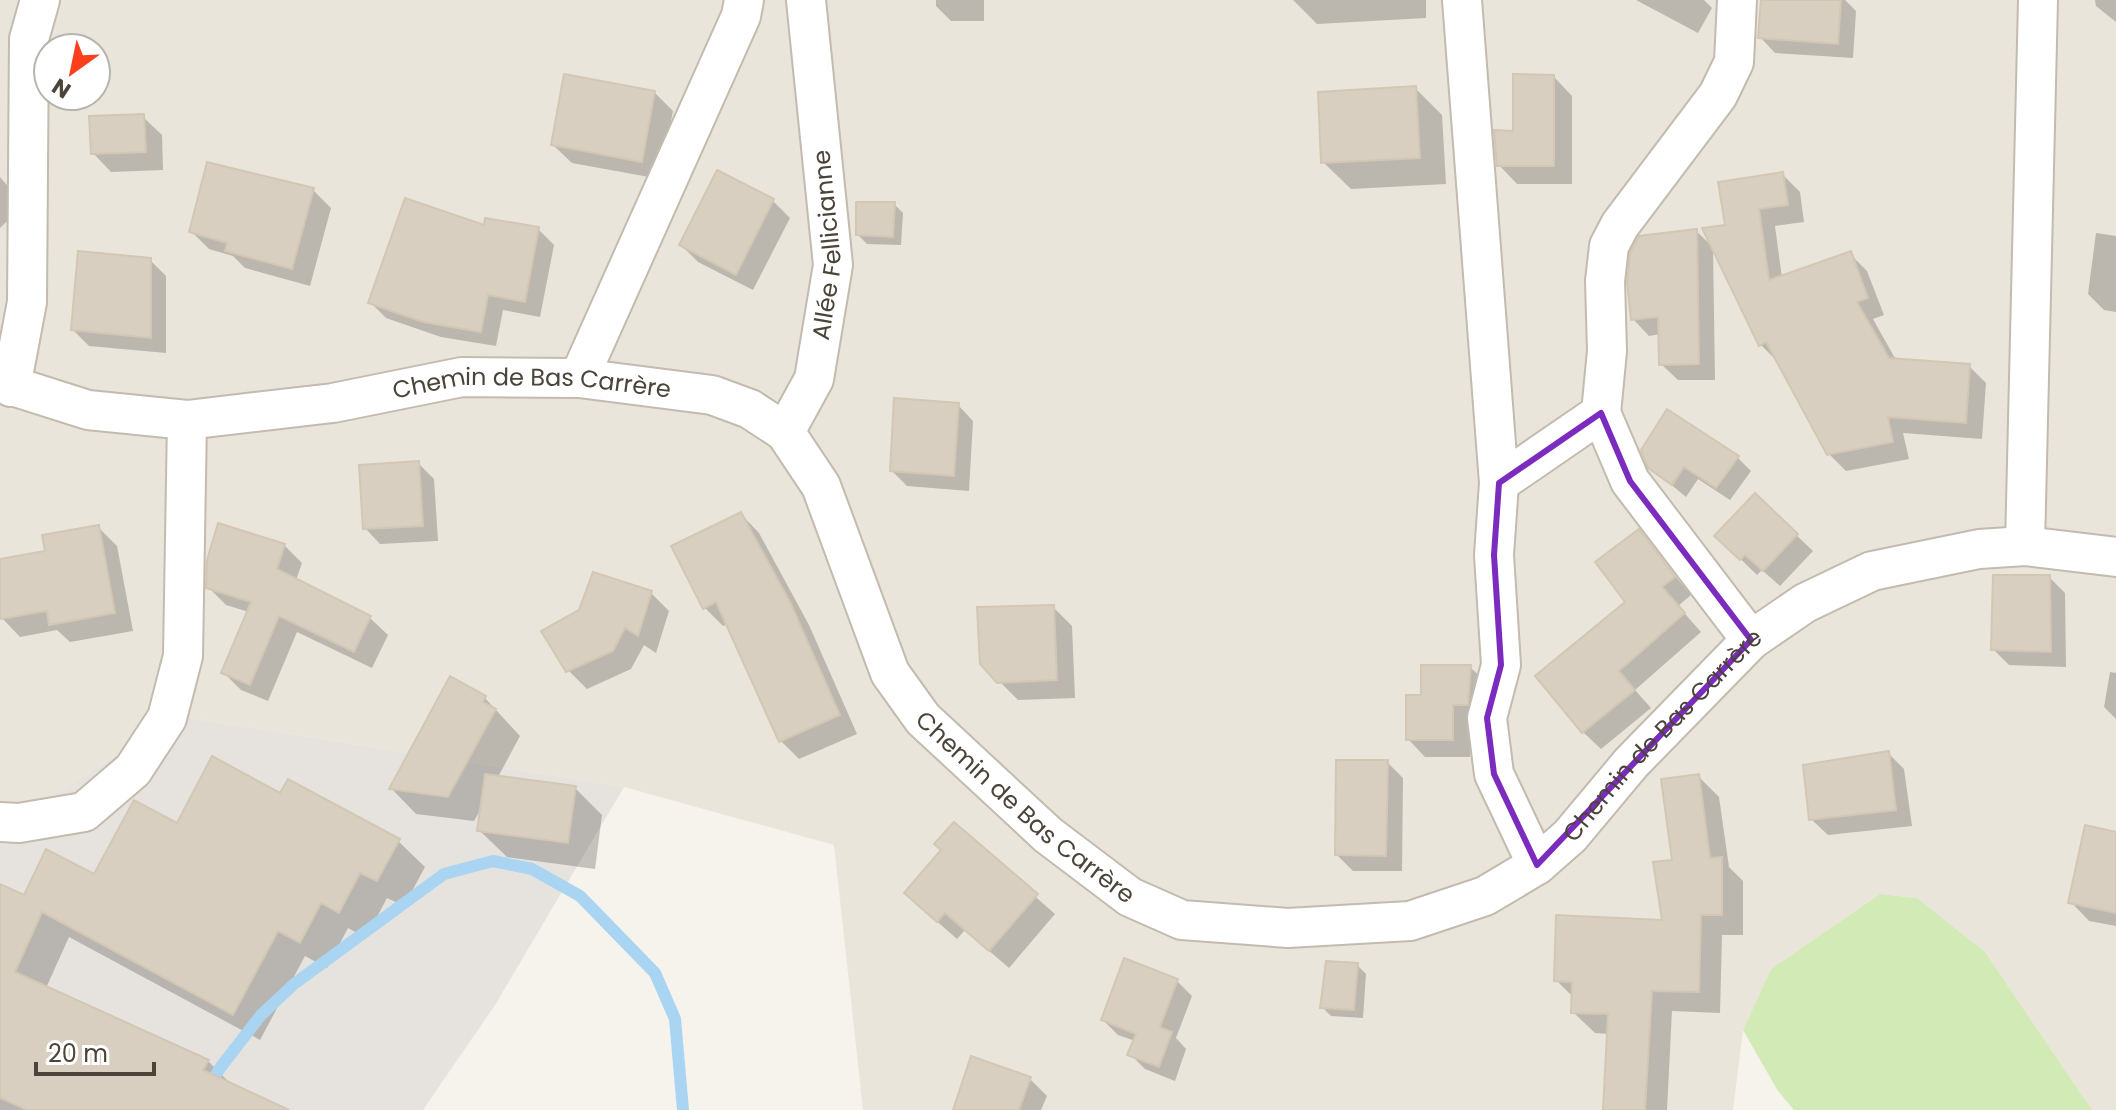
<svg xmlns="http://www.w3.org/2000/svg" width="2116" height="1110" font-family="Poppins,sans-serif">
<style>
.residential{fill:#eae5da;fill-rule:evenodd}
.industrial{fill:#e6e2dd}
.green{fill:#d2eab5}
.shadow{fill:#0003}
.lines{fill:none;stroke-linecap:round;stroke-linejoin:round}
.stream{stroke:#a9d4f2;stroke-width:12}
.building{fill:#d8cfc1;stroke:#d3c7b4;stroke-width:2}
.minor-casing{stroke:#c2bbae;stroke-width:42}
.minor{stroke:#fff;stroke-width:38}
.marked{fill:none;stroke:#7b2cbf;stroke-width:6;stroke-linejoin:round}
.labels{text-anchor:middle;stroke-width:6;stroke-linejoin:round;paint-order:stroke}
.street-label{font-size:24px;fill:#4b4439;stroke:#fff}
</style>
<rect width="100%" height="100%" fill="#f6f3ec"/>
<path class="residential" d="M0 0H2116V1110H2092L1985 952 1917 898 1880 894 1771 969 1743 1030 1733 1110H863L834 845 624 787 177 716 20 817 0 815ZM48 48H96V96H48Z"/>
<polygon class="industrial" points="177,716 624,787 495,1005 423,1110 0,1110 0,815 20,817"/>
<polygon class="green" points="1880,894 1917,898 1985,952 2092,1110 1794,1110 1778,1091 1743,1030 1771,969"/>
<g class="shadow">
<polygon points="936,0 984,0 984,21 951,21 936,6"/>
<polygon points="1293,0 1426,0 1426,18 1317,24"/>
<polygon points="1636,0 1704,0 1712,8 1698,33"/>
<polygon points="1763,0 1845,0 1856,11 1853,58 1775,53 1760,37"/>
<polygon points="2095,0 2116,0 2116,22 2096,6"/>
<polygon points="1554,77 1572,96 1572,184 1517,184 1499,165 1515,133"/>
<polygon points="1415,88 1442,115 1446,184 1351,189 1323,162"/>
<polygon points="654,92 673,111 660,179 572,163 553,145"/>
<polygon points="143,117 162,135 163,170 111,172 93,153"/>
<polygon points="1783,175 1800,192 1804,222 1775,226 1782,278 1850,254 1867,271 1884,315 1873,319 1896,360 1969,366 1986,383 1982,439 1903,433 1909,459 1846,471 1829,454 1778,362 1761,345 1728,227"/>
<polygon points="0,177 24,205 0,228"/>
<polygon points="313,190 331,208 310,286 245,268 233,256 209,249 191,231"/>
<polygon points="773,201 790,218 753,290 698,262 681,245"/>
<polygon points="894,204 903,213 901,245 867,244 858,235"/>
<polygon points="486,228 538,229 554,245 540,317 503,310 496,346 441,337 386,318 370,302"/>
<polygon points="1696,231 1713,247 1715,380 1678,380 1661,364 1661,334 1649,336 1633,319"/>
<polygon points="2096,233 2116,236 2116,312 2104,310 2088,294"/>
<polygon points="150,260 166,276 166,353 89,346 73,330"/>
<polygon points="958,405 973,421 969,491 907,486 892,471"/>
<polygon points="1738,458 1751,471 1730,500 1698,479 1686,497 1650,467"/>
<polygon points="418,463 434,479 438,541 380,544 365,528"/>
<polygon points="1755,496 1813,551 1780,586 1762,570 1757,575 1717,536"/>
<polygon points="741,514 759,533 809,625 857,734 799,759 781,741 728,624 723,626 705,608"/>
<polygon points="98,527 117,546 133,631 70,642 57,630 20,637 2,618 0,561 47,552"/>
<polygon points="1638,531 1691,595 1678,606 1701,632 1635,690 1651,708 1601,749 1583,732 1628,603"/>
<polygon points="284,545 302,563 296,580 370,618 388,635 372,668 297,632 268,701 241,690 224,673 249,612 226,605 208,587"/>
<polygon points="2049,577 2065,593 2066,667 2009,665 1993,649"/>
<polygon points="651,593 669,611 656,653 644,645 631,669 587,689 568,670"/>
<polygon points="1053,607 1072,626 1075,698 1018,700 982,664"/>
<polygon points="1470,667 1488,684 1470,722 1470,757 1425,757 1408,739 1423,697"/>
<polygon points="2110,672 2116,673 2116,719 2104,707"/>
<polygon points="485,698 520,736 498,777 575,788 602,815 595,869 507,857 479,830 483,805 474,821 416,814 391,788"/>
<polygon points="1888,753 1904,769 1912,826 1828,835 1811,819"/>
<polygon points="1387,762 1403,778 1402,871 1353,871 1337,855"/>
<polygon points="1698,776 1719,797 1729,867 1743,881 1743,935 1722,935 1720,1013 1672,1011 1667,1110 1605,1110 1609,1034 1595,1033 1573,1012 1574,998 1556,980 1665,923"/>
<polygon points="281,795 398,841 425,867 404,906 387,898 366,938 348,928 327,968 305,956 260,1040 69,937 46,988 208,1061 233,1086 268,1110 0,1110 0,886 25,898 95,877 178,826"/>
<polygon points="954,825 1055,914 1009,968 965,930 957,939 925,911"/>
<polygon points="2116,834 2116,926 2089,921 2071,902"/>
<polygon points="1357,965 1366,974 1363,1018 1331,1016 1322,1007"/>
<polygon points="1177,981 1192,996 1176,1038 1186,1049 1175,1081 1145,1069 1130,1054 1135,1041 1118,1035 1103,1020"/>
<polygon points="1030,1079 1047,1096 1041,1110 956,1110"/>
</g>
<g class="lines">
<polyline class="stream" points="195,1110 220,1068 261,1015 294,984 444,874 493,861 532,869 580,896 655,973 675,1019 683,1110"/>
</g>
<g class="building">
<polygon points="1761,0 1841,0 1838,44 1758,38"/>
<polygon points="564,74 655,91 642,162 551,145"/>
<polygon points="1513,74 1554,75 1554,166 1497,166 1494,130 1513,131"/>
<polygon points="1416,86 1420,158 1321,163 1318,92"/>
<polygon points="144,114 146,152 91,154 89,116"/>
<polygon points="207,162 314,188 292,269 225,251 227,243 189,232"/>
<polygon points="717,170 774,199 736,275 679,245"/>
<polygon points="1783,172 1788,205 1759,209 1769,280 1851,251 1868,298 1857,302 1889,358 1970,364 1966,423 1888,417 1893,442 1827,455 1766,342 1759,346 1702,228 1725,225 1718,182"/>
<polygon points="405,198 484,225 485,218 539,227 525,302 488,295 481,332 423,322 368,303"/>
<polygon points="856,202 895,202 893,237 856,235"/>
<polygon points="1697,229 1699,364 1659,365 1658,317 1631,320 1627,282 1630,253 1639,236"/>
<polygon points="78,251 151,258 151,338 71,330"/>
<polygon points="894,398 959,403 954,476 890,471"/>
<polygon points="1667,409 1739,456 1716,488 1684,467 1672,485 1648,468 1641,450"/>
<polygon points="419,461 423,526 363,529 359,465"/>
<polygon points="1755,493 1798,534 1763,571 1745,555 1740,560 1714,536"/>
<polygon points="741,512 791,604 840,715 779,742 716,602 703,609 671,546"/>
<polygon points="218,523 285,544 277,569 371,616 354,652 279,616 250,685 221,673 251,602 206,588 207,560"/>
<polygon points="99,525 115,613 49,625 47,611 0,619 0,559 45,551 42,535"/>
<polygon points="1639,529 1675,577 1662,587 1685,613 1619,671 1635,690 1582,733 1535,676 1625,602 1595,562"/>
<polygon points="593,572 652,591 638,636 625,628 613,651 566,672 541,631 579,610"/>
<polygon points="1993,575 2050,575 2051,652 1991,650"/>
<polygon points="1054,605 1057,680 997,683 980,664 977,607"/>
<polygon points="1421,665 1471,665 1468,705 1453,705 1453,740 1406,740 1406,695 1421,695"/>
<polygon points="450,676 486,696 483,702 496,709 448,797 389,789"/>
<polygon points="1889,751 1896,810 1809,820 1803,765"/>
<polygon points="212,756 280,793 288,779 400,839 377,881 360,873 339,913 321,903 300,943 278,931 233,1015 42,912 15,972 209,1060 203,1070 289,1110 27,1110 0,1098 0,884 24,895 46,849 94,874 134,800 177,823"/>
<polygon points="1336,760 1388,760 1386,856 1335,855"/>
<polygon points="485,774 576,786 568,843 477,831"/>
<polygon points="1699,774 1710,858 1722,857 1722,915 1701,915 1699,992 1652,991 1645,1110 1603,1110 1608,1014 1571,1013 1572,982 1554,981 1556,915 1662,920 1653,862 1672,860 1661,779"/>
<polygon points="954,822 1038,894 989,951 945,913 937,922 904,893 941,850 934,844"/>
<polygon points="2085,825 2116,832 2116,913 2068,903"/>
<polygon points="1124,958 1178,979 1160,1027 1172,1032 1159,1067 1127,1055 1136,1034 1101,1020"/>
<polygon points="1326,961 1358,963 1354,1010 1320,1008"/>
<polygon points="971,1056 1031,1077 1019,1110 953,1110"/>
</g>
<g class="lines">
<defs>
<g id="minor">
<polyline points="1462,0 1499,483 1494,555 1501,665 1487,718 1494,774 1537,865"/>
<polyline points="1737,0 1734,62 1718,95 1620,225 1609,246 1605,281 1607,351 1601,413 1630,481 1751,640"/>
<polyline points="579,378 741,16 744,0"/>
<path id="s1" d="M0 382 88 410 187 420 333 403 462 377 579 378 712 395 750 409 785 432 821 486 890 673 923 719 1048 835 1130 897 1182 920 1288 928 1410 921 1485 896 1537 865 1570 836 1631 763 1751 640 1805 603 1872 571 1979 549 2025 546 2116 557"/>
<polyline points="11,387 27,302 29,39 40,0"/>
<path id="s2" d="M785 432 814 379 833 265 806 0"/>
<polyline points="1499,483 1601,413"/>
<polyline points="2025,546 2038,0"/>
<polyline points="0,822 19,823 84,812 133,770 167,718 183,656 187,420"/>
</g>
</defs>
<use href="#minor" class="minor-casing"/>
<use href="#minor" class="minor"/>
</g>
<path class="marked" d="M1601 413 1630 481 1751 640 1537 865 1494 774 1487 718 1501 665 1494 555 1499 483Z"/>
<g class="labels">
<g class="street-label">
<text dy="8" stroke="none"><textPath href="#s2" startOffset="196">Allée Fellicianne</textPath></text>
<text dy="8" stroke="none"><textPath href="#s1" startOffset="540">Chemin de Bas Carrère</textPath></text>
<text dy="8" stroke="none"><textPath href="#s1" startOffset="2004">Chemin de Bas Carrère</textPath></text>
<text dy="8" stroke="none"><textPath href="#s1" startOffset="1260">Chemin de Bas Carrère</textPath></text>
</g>
</g>
<g transform="translate(72 72) rotate(213)"><circle r="38" fill="#ffffff" stroke="#b7b4b0" stroke-width="2"/>
<path d="M0-6L14 30L0 20L-14 30Z" fill="#fc3f1d"/>
<text y="-12" font-size="22" font-weight="bold" text-anchor="middle" fill="#4b4439">N</text>
</g>
<path d="M36 1062v12h118v-12" fill="none" stroke="#4b4439" stroke-width="4"/>
<text x="48" y="1062" font-size="24" fill="#4b4439" stroke="#ffffff" stroke-width="6" paint-order="stroke">20 m</text>
</svg>
